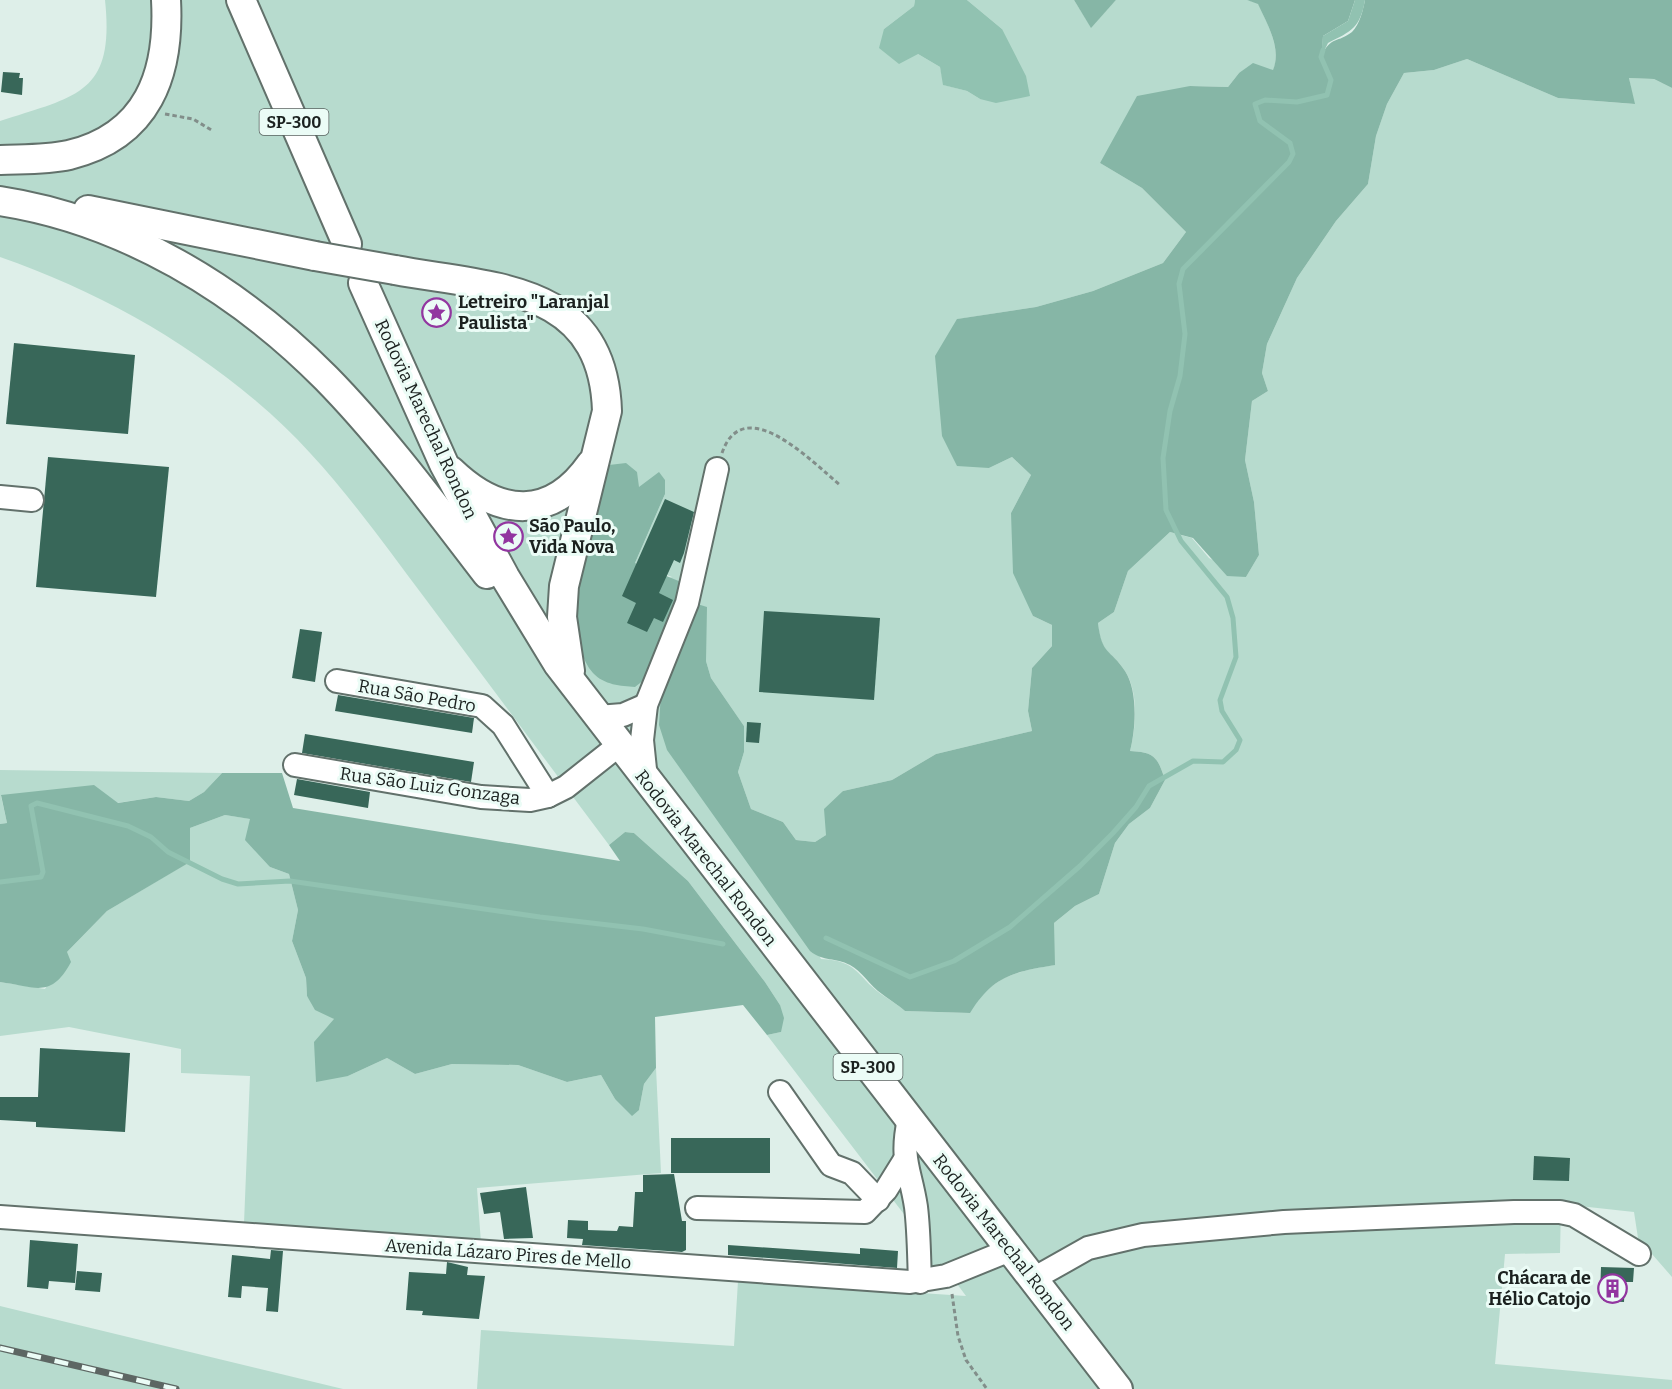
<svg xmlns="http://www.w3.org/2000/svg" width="1672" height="1389" font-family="Bitter,serif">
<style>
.green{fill:#b7dbce;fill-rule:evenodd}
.forest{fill:#86b6a6}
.water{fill:#91c2b1}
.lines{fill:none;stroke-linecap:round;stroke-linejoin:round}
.stream{stroke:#91c2b1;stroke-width:5}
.building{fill:#386759}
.minor-casing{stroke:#62716b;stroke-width:26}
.major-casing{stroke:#62716b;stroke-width:32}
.path{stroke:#828e8a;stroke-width:3;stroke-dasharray:4.5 3;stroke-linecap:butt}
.minor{stroke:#fff;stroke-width:22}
.major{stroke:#fff;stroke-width:28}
.rail-casing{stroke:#5d6663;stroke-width:7}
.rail{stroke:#ebfcf6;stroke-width:4.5;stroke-dasharray:14;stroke-linecap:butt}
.major-bridge-casing{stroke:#62716b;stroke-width:32;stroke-linecap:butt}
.major-bridge{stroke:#fff;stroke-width:28}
.labels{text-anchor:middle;stroke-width:6;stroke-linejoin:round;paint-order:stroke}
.shield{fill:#ebfcf6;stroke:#596360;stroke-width:1.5}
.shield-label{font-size:16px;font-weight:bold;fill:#1b211f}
.poi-label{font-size:18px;font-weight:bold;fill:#1b211f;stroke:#ebfcf6;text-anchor:start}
.street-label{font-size:18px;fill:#1b211f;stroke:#ebfcf6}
</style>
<rect width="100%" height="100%" fill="#deefe9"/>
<g class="green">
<path d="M105 0H915L914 6 884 29 918 54 940 67 944 85 967 91 980 99 1002 29 967 0H1074L1091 27 1116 0H1247L1258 3C1267 24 1282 48 1273 71L1239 73 1228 87 1190 86 1100 163 1142 188 1186 232 1163 263 1093 291 1036 307 958 319 989 468 1012 457 1031 475 1011 513 1033 616 1052 625V646L1032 668 1028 711 1032 731 936 754 892 780 843 791 826 835 815 842 796 840 783 822 751 809 738 772 744 752V726L711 678 706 661V607L672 659 821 959C859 961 855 975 881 994 890 1000 897 1004 905 1011L969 1013C992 977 1013 972 1054 965V923L1075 906 1099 894 1115 843 1129 824 1150 808 1165 780C1158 758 1155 752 1130 751 1136 728 1139 692 1125 671 1110 648 1101 656 1098 623L1114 612 1128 571 1170 532 1192 538 1209 558 1246 577 1259 555 1254 502 1245 460 1252 401 1268 391 1262 373 1267 344 1297 278 1336 221 1368 184 1376 136 1387 104 1404 73 1434 70 1467 59 1558 98 1634 104 1629 78 1654 79 1672 88V1277L1638 1238 1634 1212 1561 1204 1560 1253 1505 1254 1495 1364 1672 1380V1389H477L481 1330 734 1346 738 1281 966 1296 946 1269 929 1273 926 1243 767 1035 781 1032 780 1005 765 982 688 881 634 833 625 832 609 845C547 762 486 680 424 597 372 528 322 456 256 401 179 336 94 290 0 257V121C77 96 115 94 105 0ZM665 494 635 563 672 577 577 600Z"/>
<polygon points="0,770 222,773 204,792 189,801 156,797 117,803 1,796 7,823 0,824"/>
<polygon points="225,815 251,819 270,867 289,874 298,910 292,941 306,978 307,996 334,1019 348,1076 387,1058 415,1074 452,1064 518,1065 567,1082 601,1075 615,1099 639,1110 644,1084 656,1068 661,1173 477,1188 481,1243 244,1223 250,1076 181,1073 181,1049 69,1027 0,1036 0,982 45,989 67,952 107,911 189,862 190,828"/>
<polygon points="0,1306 343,1389 0,1389"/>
</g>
<g class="forest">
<polygon points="1074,0 1116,0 1091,28"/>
<path d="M1247 0H1355L1348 21 1323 36 1322 55C1331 36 1338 43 1352 32 1360 24 1363 10 1365 0H1672V88L1654 79 1629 78 1635 104 1558 98 1467 59 1434 70 1404 73 1387 104 1376 136 1368 184 1336 221 1297 278 1267 344 1262 373 1268 391 1252 401 1245 460 1254 502 1259 555 1246 577 1227 576 1193 538 1170 532 1128 571 1114 612 1098 623C1102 656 1110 648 1125 671 1138 691 1136 728 1130 751 1155 752 1158 758 1165 780L1150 808 1129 824 1115 843 1099 894 1075 906 1054 923 1055 965C1013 972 993 976 970 1013L905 1011C897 1004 890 1000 882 994 870 986 862 971 850 965 835 957 824 962 810 951L667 750 659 725 661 692 694 603 707 607 706 661 711 678 744 726V752L738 772 751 809 783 822 796 840 815 842 826 835 824 809 843 791 892 780 936 754 1032 731 1028 711 1032 668 1052 646V625L1033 616 1013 573 1011 513 1031 475 1012 457 989 468 957 466 942 436 935 356 957 319 1036 307 1093 291 1163 263 1186 232 1142 188 1100 163 1137 96 1190 86 1228 87 1239 73 1253 63 1273 70C1282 48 1267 24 1258 4Z"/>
<path d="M626 463 637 472 639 487 659 472 665 480V494L635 563 681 582 684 590 649 676 635 687C621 686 604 685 593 673 555 630 597 516 609 465Z"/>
<path d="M222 773H282L293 808 620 861 609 845 625 832 634 833 688 881 765 982 780 1005 784 1018 781 1032 767 1035 743 1005 655 1017 656 1068 644 1084 639 1110 632 1116 615 1099 601 1075 567 1082 518 1065 452 1064 415 1074 387 1058 348 1076 316 1082 314 1042 334 1019 315 1010 307 996 306 978 292 941 298 910 289 874 270 867 245 840 250 819 225 815 190 828V862L107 911 67 952 71 962C51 999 36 987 0 982V824L7 823 1 795 94 785 118 803 156 797 189 801 204 792Z"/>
</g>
<g class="water">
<polygon points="915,0 967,0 1002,29 1026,76 1030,96 996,103 980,99 967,91 943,85 940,67 918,54 899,64 879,48 884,29 914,6"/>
<path d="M1355 0H1365C1360 28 1352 31 1328 43L1321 57 1323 36 1348 21Z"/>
</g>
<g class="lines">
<g class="stream">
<polyline points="0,882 41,877 43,872 31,806 37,803 128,826 151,837 168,852 222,879 238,884 290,881 540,917 643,929 723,944"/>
<polyline points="826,938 910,977 954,961 1010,927 1080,866 1113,833 1136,807 1149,786 1193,761 1223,762 1236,750 1240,740 1222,711 1220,700 1236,657 1233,618 1227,597 1181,541 1166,510 1163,458 1170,411 1180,376 1185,334 1179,284 1183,269 1289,162 1293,154 1290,143 1260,121 1255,104 1265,100 1297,102 1327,95 1331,80 1321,57 1323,50"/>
</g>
</g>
<g class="building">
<polygon points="3,72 20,73 19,78 23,78 22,95 1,92"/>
<polygon points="14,343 135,355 128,434 6,424"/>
<polygon points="48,457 169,467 156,597 36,587"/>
<polygon points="665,499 694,512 684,553 680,563 674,560 659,593 673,600 663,622 654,618 647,632 627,623 636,603 622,596"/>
<polygon points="764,611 880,618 874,700 759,692"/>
<polygon points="300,629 322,632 315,682 292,678"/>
<polygon points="338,695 474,718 472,733 335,711"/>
<polygon points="747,722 761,723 759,743 746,742"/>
<polygon points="305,734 474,762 471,782 302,753"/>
<polygon points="297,779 370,792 368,808 294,795"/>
<polygon points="40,1048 130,1053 125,1132 36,1127 36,1122 0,1120 0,1097 38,1097"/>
<rect x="671" y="1138" width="99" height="35"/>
<polygon points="1534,1156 1570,1158 1569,1181 1533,1180"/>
<polygon points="674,1174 682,1221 686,1221 686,1250 682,1252 582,1245 583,1239 567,1238 568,1220 588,1221 588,1230 617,1231 619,1226 633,1227 635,1192 643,1192 643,1175"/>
<polygon points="526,1187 533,1238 504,1239 500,1212 484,1214 480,1193"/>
<polygon points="30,1240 78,1244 75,1283 49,1281 48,1289 27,1287"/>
<polygon points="728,1245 860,1254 860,1248 898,1251 897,1268 728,1255"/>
<polygon points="271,1250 283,1251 278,1312 266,1311 268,1288 242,1286 241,1298 228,1297 232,1255 270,1259"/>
<polygon points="447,1262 468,1267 467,1275 485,1276 479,1319 422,1315 423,1311 406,1310 409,1272 446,1274"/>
<polygon points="1601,1267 1634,1268 1633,1282 1625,1282 1624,1302 1603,1301 1604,1294 1600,1294"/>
<polygon points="77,1271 102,1273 100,1292 75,1290"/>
</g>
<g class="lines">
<defs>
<g id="minor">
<polyline points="0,497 32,500"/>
<polyline points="337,681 482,706 503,725 548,796"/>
<polyline points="598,717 623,715 646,705"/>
<polyline points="295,765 481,797 530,800 548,796 566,787 619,745"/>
<polyline points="646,779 642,740 646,705 687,603 717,469"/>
<polyline points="780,1092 831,1165 852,1173 878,1200"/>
<path d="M909 1119C900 1161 910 1168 916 1207 919 1231 919 1257 920 1282"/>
<polyline points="697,1208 865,1212 886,1190 904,1161"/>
<polyline points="0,1217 910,1282 946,1276 1010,1250"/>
<polyline points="1033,1279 1088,1248 1143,1235 1284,1222 1514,1212 1560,1212 1574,1215 1639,1254"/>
</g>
<g id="major">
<polyline points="241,0 347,244"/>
<path d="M0 160C23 159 46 160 69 155 148 136 170 74 166 0"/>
<path d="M0 201C124 220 239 290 326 378 383 436 437 509 487 574"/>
<polyline points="88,210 315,256"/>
<path d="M395 270C492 288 603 284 607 411L564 586 562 617 570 671"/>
<polyline points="363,283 444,464 505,577 558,664 1118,1389"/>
<path d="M451 471C499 517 551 521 591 464"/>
</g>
</defs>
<use href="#minor" class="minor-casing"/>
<use href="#major" class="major-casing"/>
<g class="path">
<polyline points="165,114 193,119 213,131"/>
<path d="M722 453C744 390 813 463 840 485"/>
<polyline points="952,1294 958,1336 966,1360 987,1389"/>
</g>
<use href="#minor" class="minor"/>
<use href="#major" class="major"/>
<defs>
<polyline id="rail" points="0,1348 176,1389"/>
</defs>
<use href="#rail" class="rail-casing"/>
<use href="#rail" class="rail"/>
<defs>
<polyline id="major-bridge" points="315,256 395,270"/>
</defs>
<use href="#major-bridge" class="major-bridge-casing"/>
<use href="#major-bridge" class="major-bridge"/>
</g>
<defs>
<symbol id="sight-ring" viewBox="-11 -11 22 22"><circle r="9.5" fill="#ebfcf6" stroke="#9236a0" stroke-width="1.5"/><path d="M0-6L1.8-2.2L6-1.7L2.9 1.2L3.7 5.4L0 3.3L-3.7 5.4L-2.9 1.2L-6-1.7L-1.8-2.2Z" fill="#9236a0"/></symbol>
<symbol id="building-ring" viewBox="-11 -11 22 22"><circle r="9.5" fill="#ebfcf6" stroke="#9236a0" stroke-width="1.5"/><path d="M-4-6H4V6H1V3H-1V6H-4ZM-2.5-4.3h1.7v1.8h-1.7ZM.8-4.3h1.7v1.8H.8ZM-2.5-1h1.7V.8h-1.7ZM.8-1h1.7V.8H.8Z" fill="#9236a0"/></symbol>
</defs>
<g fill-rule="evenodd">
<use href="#sight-ring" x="420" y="296" width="33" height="33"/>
<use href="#sight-ring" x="492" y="520" width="33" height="33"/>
<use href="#building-ring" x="1596" y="1272" width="33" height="33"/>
</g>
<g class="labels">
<g class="shield">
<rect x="259.5" y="109" width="69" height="26" rx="4.5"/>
<rect x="833.5" y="1054" width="69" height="26" rx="4.5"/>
</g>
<g class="shield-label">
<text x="294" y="128">SP-300</text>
<text x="868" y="1073">SP-300</text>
</g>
<g class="poi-label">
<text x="458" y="308">Letreiro "Laranjal<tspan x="458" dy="21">Paulista"</tspan></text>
<text x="529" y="532">São Paulo,<tspan x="529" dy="21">Vida Nova</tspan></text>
<text x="1591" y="1284" text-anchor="end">Chácara de<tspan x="1591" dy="21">Hélio Catojo</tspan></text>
</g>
<g class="street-label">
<text transform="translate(426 419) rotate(65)" y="6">Rodovia Marechal Rondon</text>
<text transform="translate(417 696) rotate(10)" y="6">Rua São Pedro</text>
<text transform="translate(430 786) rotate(8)" y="6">Rua São Luiz Gonzaga</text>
<text transform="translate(706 858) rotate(52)" y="6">Rodovia Marechal Rondon</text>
<text transform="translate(1004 1242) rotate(52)" y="6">Rodovia Marechal Rondon</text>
<text transform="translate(508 1254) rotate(4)" y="6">Avenida Lázaro Pires de Mello</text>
</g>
</g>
</svg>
